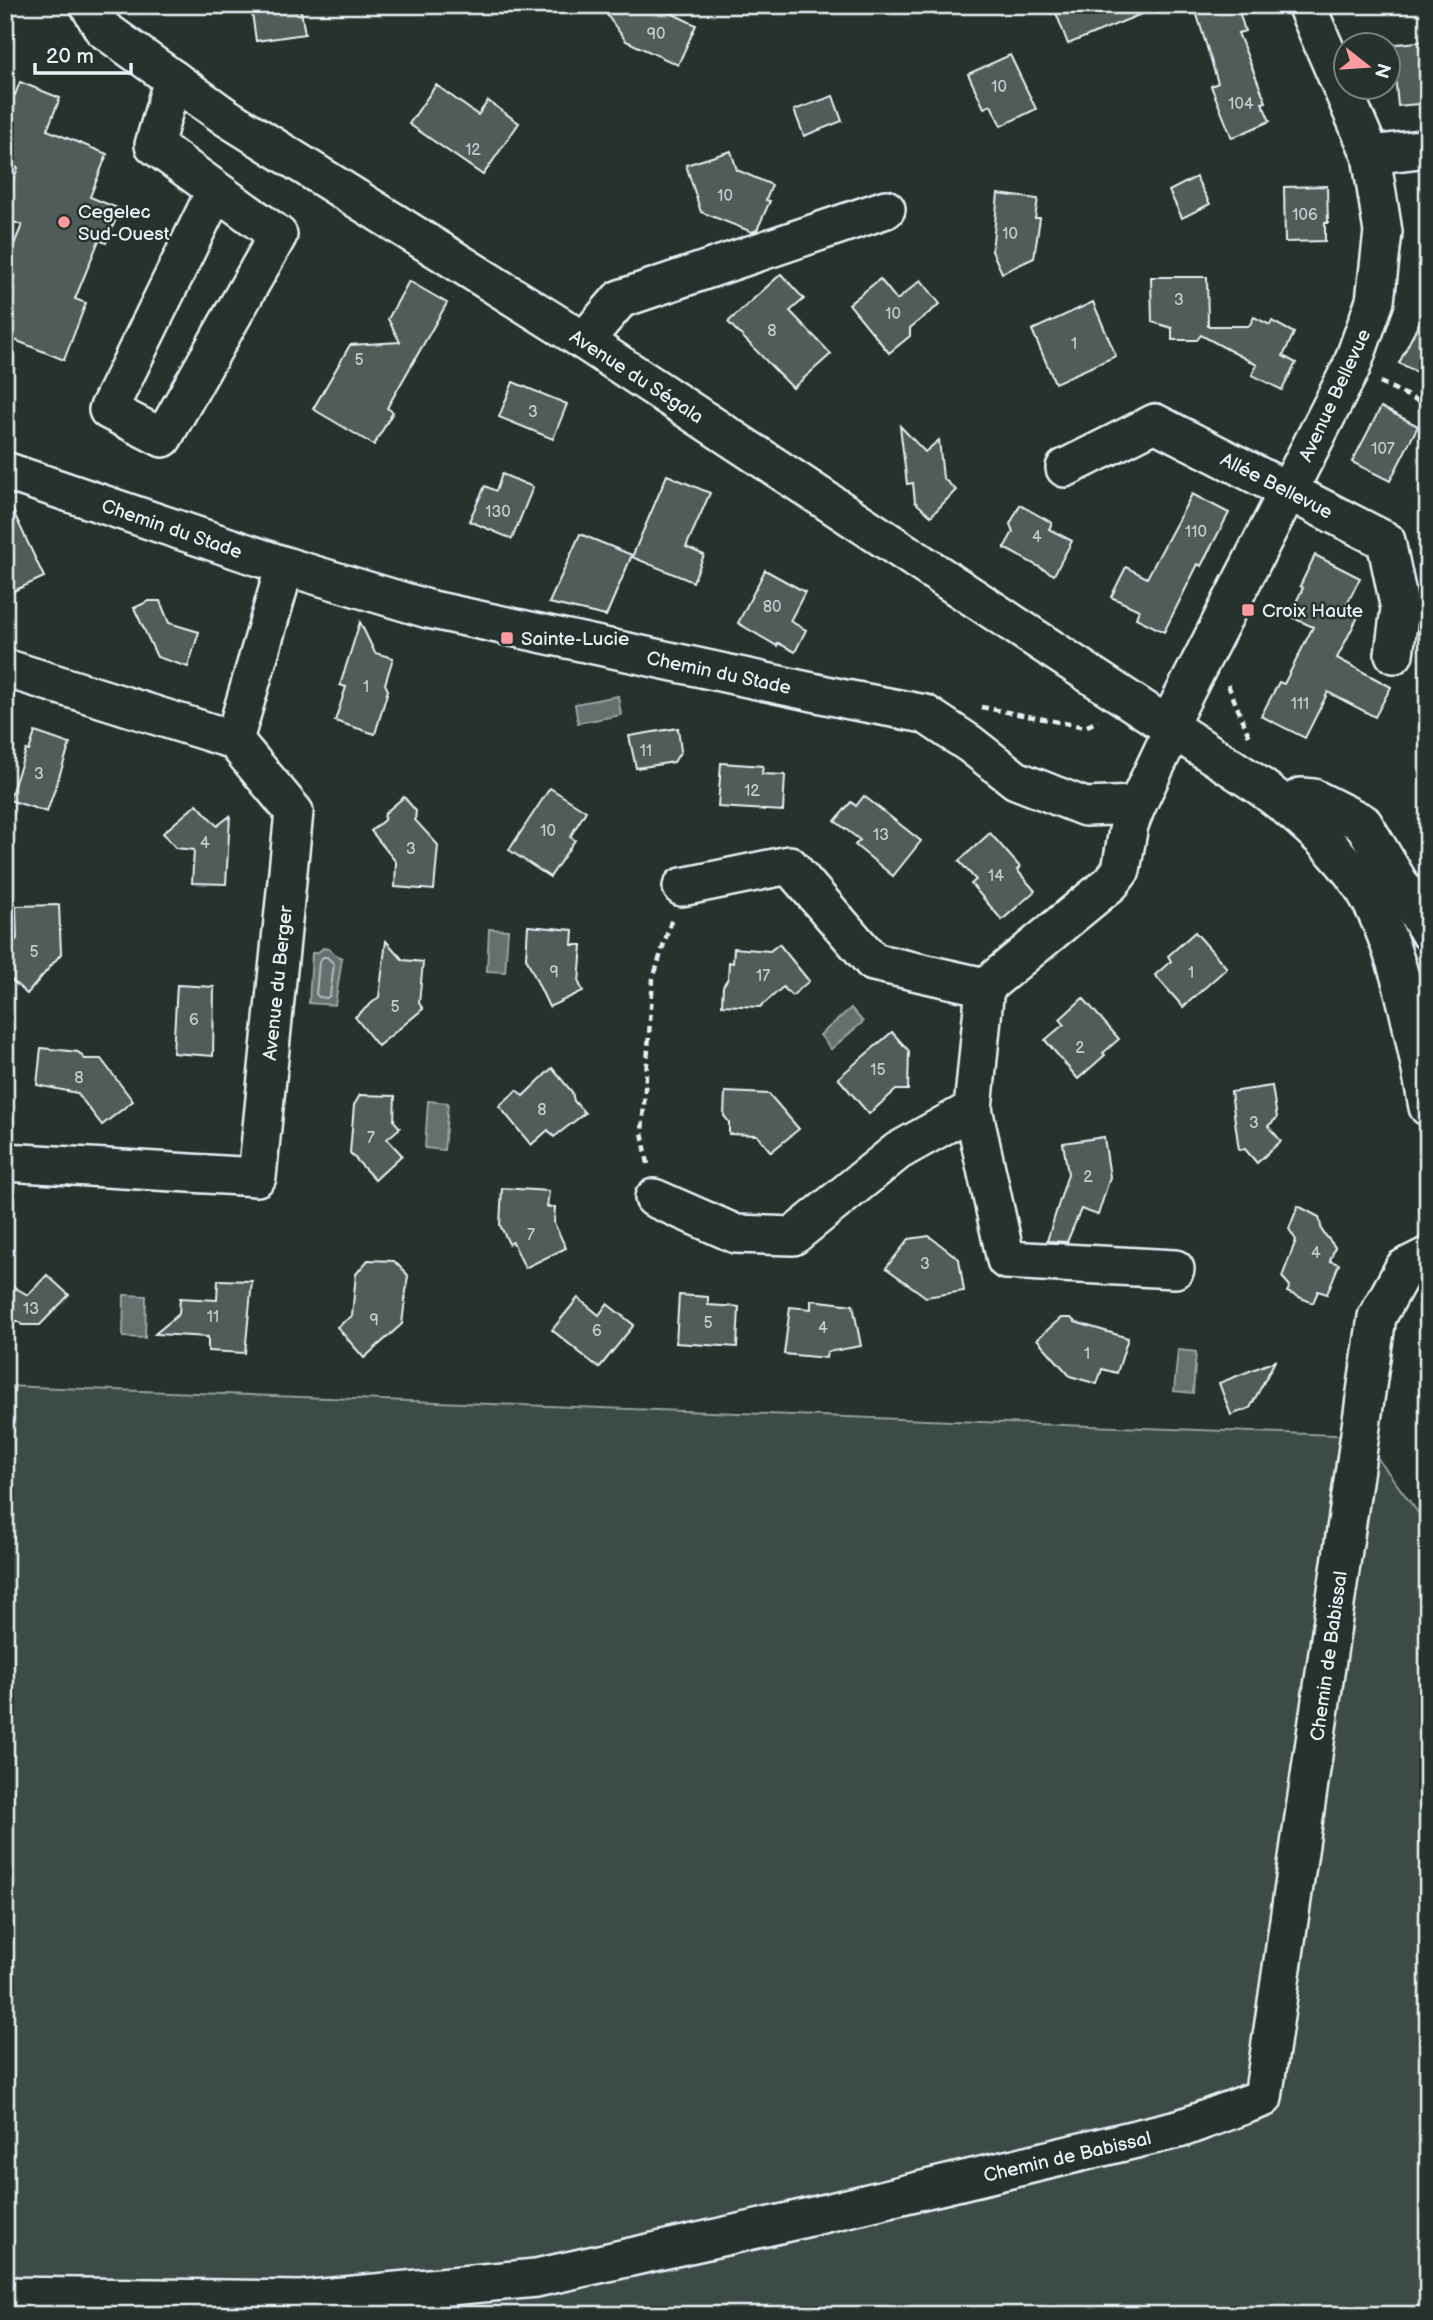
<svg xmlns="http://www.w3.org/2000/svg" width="1433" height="2320" font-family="'Balsamiq Sans',sans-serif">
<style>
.green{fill:#3e4b47;stroke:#939ea0;stroke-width:2}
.water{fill:#636f6d;stroke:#98a3a5;stroke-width:2}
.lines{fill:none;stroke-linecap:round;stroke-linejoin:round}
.shore{stroke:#b3bdc0;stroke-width:2}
.building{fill:#505c59;stroke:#e8f1f8;stroke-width:2}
.minor-casing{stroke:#e8f1f8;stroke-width:42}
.path{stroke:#e8f1f8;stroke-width:4.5;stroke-dasharray:7 5;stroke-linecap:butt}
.minor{stroke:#26332d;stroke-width:37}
.poi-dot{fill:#ff9aa2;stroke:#26332d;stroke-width:2.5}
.labels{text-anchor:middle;stroke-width:5;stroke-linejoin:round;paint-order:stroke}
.number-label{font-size:16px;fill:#c2ccd0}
.poi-label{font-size:19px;fill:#e8f1f8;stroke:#26332d;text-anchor:start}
.street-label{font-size:19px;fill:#e8f1f8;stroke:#26332d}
</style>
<rect width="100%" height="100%" fill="#26332d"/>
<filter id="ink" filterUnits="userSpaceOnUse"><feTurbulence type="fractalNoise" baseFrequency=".0143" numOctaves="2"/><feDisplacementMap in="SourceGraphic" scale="14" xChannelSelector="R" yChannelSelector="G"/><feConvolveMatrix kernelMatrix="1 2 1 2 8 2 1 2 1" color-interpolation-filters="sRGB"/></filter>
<g filter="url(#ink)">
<polygon class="green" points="5,1386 1361,1436 1428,1526 1428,2315 5,2315"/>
<g class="water">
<polygon points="618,696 621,715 578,723 575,704"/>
<polygon points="489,929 508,930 505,972 487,971"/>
<polygon points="323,948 329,949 334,954 342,958 335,1005 309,1003 312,953 317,953"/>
<polygon points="851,1008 863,1022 831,1049 820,1035"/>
<polygon points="428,1101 448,1103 444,1150 425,1148"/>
<polygon points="124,1295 146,1296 145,1338 123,1337"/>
<polygon points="1178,1350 1196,1352 1193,1393 1174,1391"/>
</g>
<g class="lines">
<polygon class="shore" points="323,957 327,957 334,964 330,995 327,998 319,997 316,994 319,962"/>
</g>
<g class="building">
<polygon points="251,5 300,5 305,34 256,41"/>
<polygon points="621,5 654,5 696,25 678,65 626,41 607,15"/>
<polygon points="1053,5 1161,5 1161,6 1068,44"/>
<polygon points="1194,5 1237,5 1245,31 1238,33 1266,102 1262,103 1270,121 1232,138 1211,86 1218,83"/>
<polygon points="1428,41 1428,103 1398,106 1395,75 1391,75 1387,45"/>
<polygon points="1010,55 1036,109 1001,126 991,105 984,108 968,74"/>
<polygon points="20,82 60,98 47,130 107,154 90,197 120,209 106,243 99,240 75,299 86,303 64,360 5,336 5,299 15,274 5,270 5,266 22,225 5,219 5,201 18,168 5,163 5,91 15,95"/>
<polygon points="436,85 478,115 488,101 519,123 483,175 409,124"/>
<polygon points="833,96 842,121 804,136 794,110"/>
<polygon points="731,151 737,170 772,185 766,200 770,201 757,230 752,232 701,212 686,165"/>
<polygon points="1196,177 1210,204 1182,218 1169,191"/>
<polygon points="1327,186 1328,223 1325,223 1325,241 1285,242 1284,187"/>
<polygon points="998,194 1038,199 1035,218 1040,218 1034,258 1002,273 992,251"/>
<polygon points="781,274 804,299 790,311 831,354 793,388 728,322"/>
<polygon points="1151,277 1207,277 1208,326 1249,326 1254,317 1270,325 1272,321 1294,333 1283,356 1296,363 1282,390 1252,375 1257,365 1201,335 1197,340 1172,340 1172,328 1152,322"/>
<polygon points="880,279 897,300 921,280 940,304 910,328 910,336 889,353 849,304"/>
<polygon points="409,281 447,303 387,408 393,412 374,445 313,409 350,345 400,342 388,319"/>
<polygon points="1093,302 1116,356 1055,383 1032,330"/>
<polygon points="1428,305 1428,378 1399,363"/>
<polygon points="513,382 567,404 553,439 499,417"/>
<polygon points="1381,407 1418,426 1390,481 1352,462"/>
<polygon points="900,426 925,452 939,440 943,478 956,490 931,516 915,502 913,483 907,484"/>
<polygon points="502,474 533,487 512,539 469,521 485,486 496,491"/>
<polygon points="667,475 710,493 686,547 704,555 693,582 632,557"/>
<polygon points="5,494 44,577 5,595"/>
<polygon points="1192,494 1229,513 1201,566 1198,564 1164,632 1136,618 1139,610 1111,597 1126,567 1147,578"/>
<polygon points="1020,505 1052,523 1049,529 1072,541 1054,575 1004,548 1013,532 1010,524"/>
<polygon points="580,534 632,555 606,616 549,603"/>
<polygon points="1315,555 1360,578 1346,606 1360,613 1337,658 1391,687 1375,717 1328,692 1305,738 1261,716 1279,682 1284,684 1313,627 1289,616 1303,588 1300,586"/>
<polygon points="765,570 805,592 790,621 806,630 795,652 778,643 777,646 738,623"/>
<polygon points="149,601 160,601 169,623 199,632 188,667 157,657 134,608"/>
<polygon points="360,622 375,653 393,658 385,684 388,690 375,734 335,721 346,687 340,685"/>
<polygon points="678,728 681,751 674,762 636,768 629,736"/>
<polygon points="35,732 70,744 47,812 9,800 26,750 29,751"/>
<polygon points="721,763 763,766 762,774 785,775 783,811 718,807"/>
<polygon points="550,788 586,811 570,837 575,840 550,877 509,850"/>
<polygon points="864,796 921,841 893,876 855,845 860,840 835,821 851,802 856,806"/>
<polygon points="404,797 416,811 415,820 438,845 434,890 395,887 396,862 371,831 384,820 385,813"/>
<polygon points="197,804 217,826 230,816 226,884 192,883 194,850 176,848 163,833"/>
<polygon points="990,833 1020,867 1017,870 1035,891 1002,920 971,884 976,880 959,861"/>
<polygon points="59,905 61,954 27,994 5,974 5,953 17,939 16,906"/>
<polygon points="528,926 573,930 572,945 582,945 579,983 583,991 549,1007 526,958"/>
<polygon points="1195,932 1227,968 1183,1007 1155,975 1171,961 1168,956"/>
<polygon points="386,941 403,960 423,962 419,1003 423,1009 378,1046 355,1017 379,997"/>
<polygon points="779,944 809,981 792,996 783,987 760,1007 722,1005 723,986 728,978 729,962 733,963 734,948 770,951"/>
<polygon points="177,985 214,987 213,1056 173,1053"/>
<polygon points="1083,998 1119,1039 1103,1053 1105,1055 1078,1079 1045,1040 1064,1024 1060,1019"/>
<polygon points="892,1032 909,1051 908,1090 896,1090 869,1114 838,1078"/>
<polygon points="41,1048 78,1052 85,1059 101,1059 133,1101 102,1125 77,1093 37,1085"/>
<polygon points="552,1068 572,1092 574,1101 585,1113 554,1137 548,1130 531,1145 499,1106 517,1090 523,1096"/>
<polygon points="1272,1086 1277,1118 1268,1126 1281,1141 1257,1163 1245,1149 1239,1150 1231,1092"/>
<polygon points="725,1092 769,1094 799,1129 771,1152 757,1135 729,1134 729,1122 724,1116"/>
<polygon points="360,1095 395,1096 394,1121 400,1128 387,1139 402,1155 375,1180 350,1153 354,1105"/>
<polygon points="1104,1137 1110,1177 1098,1215 1081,1209 1067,1242 1047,1241 1068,1174 1063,1143"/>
<polygon points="502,1188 549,1191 547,1207 555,1207 554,1223 566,1248 525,1268 513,1242 509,1244 500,1225"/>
<polygon points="1298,1206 1319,1217 1322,1231 1335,1247 1330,1261 1339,1264 1327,1294 1318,1291 1313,1303 1287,1292 1290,1286 1282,1277 1296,1240 1289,1229"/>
<polygon points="929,1236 959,1259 964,1291 926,1297 886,1268 909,1239"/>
<polygon points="368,1260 394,1261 408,1275 402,1324 364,1358 337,1327 352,1316 356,1274"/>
<polygon points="47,1275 69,1295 40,1325 22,1325 18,1321 5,1322 5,1282 28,1295"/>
<polygon points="218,1280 252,1281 245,1353 208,1351 208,1337 155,1334 179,1314 180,1298 217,1300"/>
<polygon points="679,1295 708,1297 708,1305 739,1307 737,1347 676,1343"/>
<polygon points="578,1298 599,1315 607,1304 634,1325 599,1368 552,1330"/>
<polygon points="811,1300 853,1305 861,1346 827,1352 826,1358 784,1354 790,1307 811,1309"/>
<polygon points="1061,1318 1071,1318 1075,1322 1128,1338 1117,1373 1102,1369 1097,1384 1070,1376 1037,1339"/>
<polygon points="1275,1361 1250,1408 1231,1415 1219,1383"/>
</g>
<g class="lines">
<defs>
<g id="minor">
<path d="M89 5 103 29 226 117 584 341 1261 787C1298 814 1333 845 1360 883 1399 940 1415 1039 1428 1107"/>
<polyline points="173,79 154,145 278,235 163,438 108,410 216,190"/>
<polyline points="1371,155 1428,148"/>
<polyline points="584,341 620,299 886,209"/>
<polyline points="1065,468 1155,423 1386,541 1400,609 1394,654"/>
<polyline points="5,471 285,566 428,609 845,699 925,714 970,744 1016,780 1085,807 1137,805 1166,744 1175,712 1351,368 1375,301 1383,232 1371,155 1306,5"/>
<polyline points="5,668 234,740"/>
<polyline points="1287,806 1301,797 1313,798 1363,823 1428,931"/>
<polyline points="682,887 789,865 873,962 985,987 1111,883 1121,870 1129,825 1137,805"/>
<polyline points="973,1109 1006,1260 1175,1269"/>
<polyline points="5,1162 257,1177 294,812 234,740 285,566"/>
<polyline points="654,1198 736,1234 793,1236 898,1151 973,1109 985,987"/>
<polyline points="5,2296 301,2300 536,2278 793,2221 1182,2128 1263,2098 1377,1317 1404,1268 1428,1256"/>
</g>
</defs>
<use href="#minor" class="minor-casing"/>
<g class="path">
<polyline points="1380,382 1428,406"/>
<polyline points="1228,685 1250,738"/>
<polyline points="981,707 1085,727 1098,721"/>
<polyline points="648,1164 642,1132 653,979 672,918"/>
</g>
<use href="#minor" class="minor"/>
</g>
</g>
<g class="poi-dot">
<circle cx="64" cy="222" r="7"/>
<rect x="1241" y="603" width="14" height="14" rx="3.5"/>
<rect x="500" y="631" width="14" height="14" rx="3.5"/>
</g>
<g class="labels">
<g class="number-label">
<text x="656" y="39">90</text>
<text x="999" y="92">10</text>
<text x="1241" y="109">104</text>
<text x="473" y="155">12</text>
<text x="725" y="201">10</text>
<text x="1305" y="220">106</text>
<text x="1010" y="239">10</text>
<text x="1179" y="305">3</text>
<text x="893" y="319">10</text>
<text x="772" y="336">8</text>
<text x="1074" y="349">1</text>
<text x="359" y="365">5</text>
<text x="533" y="417">3</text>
<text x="1383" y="454">107</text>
<text x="498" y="517">130</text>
<text x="1196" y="537">110</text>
<text x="1037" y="542">4</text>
<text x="772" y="612">80</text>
<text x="366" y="692">1</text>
<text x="1300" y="709">111</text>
<text x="646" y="756">11</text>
<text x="39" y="779">3</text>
<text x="752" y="796">12</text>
<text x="548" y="836">10</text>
<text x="881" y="840">13</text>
<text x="205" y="848">4</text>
<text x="411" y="854">3</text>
<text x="996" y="881">14</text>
<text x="34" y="957">5</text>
<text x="554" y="977">9</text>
<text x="1191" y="978">1</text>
<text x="763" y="981">17</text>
<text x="395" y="1012">5</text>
<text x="194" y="1025">6</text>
<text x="1080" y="1053">2</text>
<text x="878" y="1075">15</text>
<text x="79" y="1083">8</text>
<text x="542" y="1115">8</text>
<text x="1254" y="1128">3</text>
<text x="371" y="1143">7</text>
<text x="1088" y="1182">2</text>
<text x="531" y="1240">7</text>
<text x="1316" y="1258">4</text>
<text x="925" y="1269">3</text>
<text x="31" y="1314">13</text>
<text x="213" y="1322">11</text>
<text x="374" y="1325">9</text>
<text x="708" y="1328">5</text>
<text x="823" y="1333">4</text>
<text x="597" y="1336">6</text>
<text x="1087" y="1359">1</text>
</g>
<g class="poi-label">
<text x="78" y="218">Cegelec<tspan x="78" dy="22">Sud-Ouest</tspan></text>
<text x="1262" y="617">Croix Haute</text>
<text x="521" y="645">Sainte-Lucie</text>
</g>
<g class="street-label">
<text transform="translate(637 376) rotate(33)" y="7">Avenue du Ségala</text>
<text transform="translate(1334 395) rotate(-65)" y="7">Avenue Bellevue</text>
<text transform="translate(1277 485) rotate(27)" y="7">Allée Bellevue</text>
<text transform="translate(172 528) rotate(19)" y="7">Chemin du Stade</text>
<text transform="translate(719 672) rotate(12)" y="7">Chemin du Stade</text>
<text transform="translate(277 983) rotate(-84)" y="7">Avenue du Berger</text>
<text transform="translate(1328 1656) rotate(-82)" y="7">Chemin de Babissal</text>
<text transform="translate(1067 2156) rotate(-13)" y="7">Chemin de Babissal</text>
</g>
</g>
<rect width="1433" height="2320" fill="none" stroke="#26332d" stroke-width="28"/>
<rect x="14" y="14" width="1405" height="2292" fill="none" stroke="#e8f1f8" stroke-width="2.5" filter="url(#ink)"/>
<g transform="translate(1367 66) rotate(107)"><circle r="33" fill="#26332d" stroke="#747f7e" stroke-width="2"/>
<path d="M0-5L12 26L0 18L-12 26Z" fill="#ff9aa2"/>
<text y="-10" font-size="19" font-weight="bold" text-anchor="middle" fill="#e8f1f8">N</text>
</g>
<path d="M35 63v10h96v-10" fill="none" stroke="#e8f1f8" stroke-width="3.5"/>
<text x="46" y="63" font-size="21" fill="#e8f1f8" stroke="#26332d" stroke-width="5" paint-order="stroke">20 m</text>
</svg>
